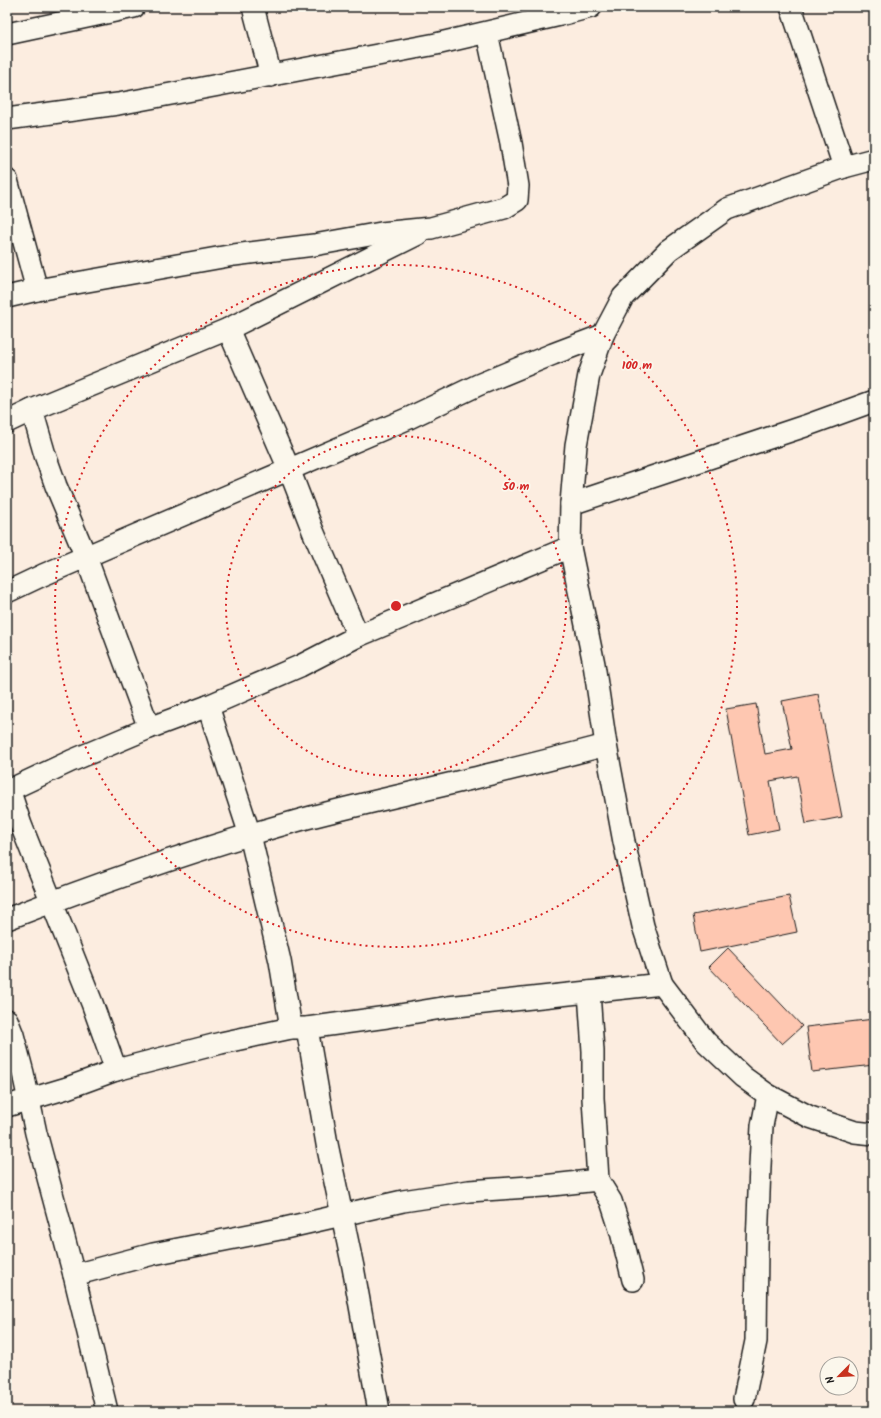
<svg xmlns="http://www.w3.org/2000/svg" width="881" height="1418" font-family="Kalam,sans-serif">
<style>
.building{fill:#fec7b1;stroke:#1c1c1c}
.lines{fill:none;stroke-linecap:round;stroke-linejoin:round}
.minor-casing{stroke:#1c1c1c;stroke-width:24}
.minor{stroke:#fbf7ec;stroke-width:21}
.ring{fill:none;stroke:#d62828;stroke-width:2;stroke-dasharray:2 4}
.centre{fill:#d62828;stroke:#fbf7ec;stroke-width:2}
.ring-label{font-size:12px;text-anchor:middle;font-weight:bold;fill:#d62828;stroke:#fbf7ec;stroke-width:3.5;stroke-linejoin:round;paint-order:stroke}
</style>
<rect width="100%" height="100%" fill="#fcede0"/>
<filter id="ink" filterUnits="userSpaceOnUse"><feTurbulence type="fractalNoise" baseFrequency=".025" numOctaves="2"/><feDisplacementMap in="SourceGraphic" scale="8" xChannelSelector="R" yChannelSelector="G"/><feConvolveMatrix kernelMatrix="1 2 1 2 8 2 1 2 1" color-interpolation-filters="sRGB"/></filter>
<g filter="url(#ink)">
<g class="building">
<polygon points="818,694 842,817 806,824 797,776 770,781 779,829 749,835 726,709 756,704 765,754 792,749 782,701"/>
<polygon points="789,896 797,932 700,952 693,915"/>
<polygon points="728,948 802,1026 782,1044 709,967"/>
<polygon points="874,1019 874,1065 812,1072 806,1027"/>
</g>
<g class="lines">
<defs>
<g id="minor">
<polyline points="253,7 271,76"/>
<polyline points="791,7 844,167"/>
<polyline points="7,34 134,7"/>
<polyline points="7,119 118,104 436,44 560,15 591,7"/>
<polyline points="874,159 844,167 727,209 669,250 623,297 603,335 589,375 576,445 571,504 570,547 594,664 606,745 624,842 643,926 662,984 706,1042 743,1077 768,1095 810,1117 855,1132 874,1134"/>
<polyline points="7,180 37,290"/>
<polyline points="7,297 37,290 234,255 314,245 381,233 431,228 504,208 517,200 518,186 511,143 487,33"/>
<polyline points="228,329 289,469 313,531 358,636"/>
<polyline points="32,410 45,455 56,486 86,557 149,728"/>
<polyline points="7,422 32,410 228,329 418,234"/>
<polyline points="571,504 805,426 874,401"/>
<polyline points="7,592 43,575 409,418 478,385 553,354 603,335"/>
<polyline points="208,706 250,835 280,961 291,1028"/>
<polyline points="9,789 21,825 92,1003 116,1070"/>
<polyline points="7,791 71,761 149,728 208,706 300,666 358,636 570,547"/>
<path d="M7 919C105 881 206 846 307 818 368 802 430 789 491 774 529 765 568 755 606 745"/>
<polyline points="589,992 593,1051 593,1098 598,1180 611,1201 621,1232 633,1280"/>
<polyline points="7,1020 13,1035 23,1073 36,1133 74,1275 107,1411"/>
<polyline points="307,1028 327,1144 353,1267 379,1411"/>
<polyline points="7,1106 67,1088 116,1070 221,1043 291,1028 307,1028 387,1017 448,1007 662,984"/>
<polyline points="74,1275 153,1254 285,1228 403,1201 469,1191 543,1186 598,1180"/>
<polyline points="744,1399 756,1341 757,1245 760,1166 762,1126 768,1095"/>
</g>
</defs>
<use href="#minor" class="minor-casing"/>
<use href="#minor" class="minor"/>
</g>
</g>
<g class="ring">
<circle cx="396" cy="606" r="170"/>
<circle cx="396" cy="606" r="341"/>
</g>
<circle cx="396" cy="606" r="6" class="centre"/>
<g class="ring-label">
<text x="637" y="369">100 m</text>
<text x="516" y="490">50 m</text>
</g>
<rect width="881" height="1418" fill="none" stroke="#fbf7ec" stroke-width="24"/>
<rect x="12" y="12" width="857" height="1394" fill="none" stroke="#1c1c1c" stroke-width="1.5" filter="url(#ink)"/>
<g transform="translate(839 1376) rotate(246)"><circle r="19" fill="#fbf7ec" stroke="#a29f99"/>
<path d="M0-3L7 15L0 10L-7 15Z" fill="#c8321e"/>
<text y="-6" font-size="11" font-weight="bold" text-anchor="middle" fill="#1c1c1c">N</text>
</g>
</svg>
